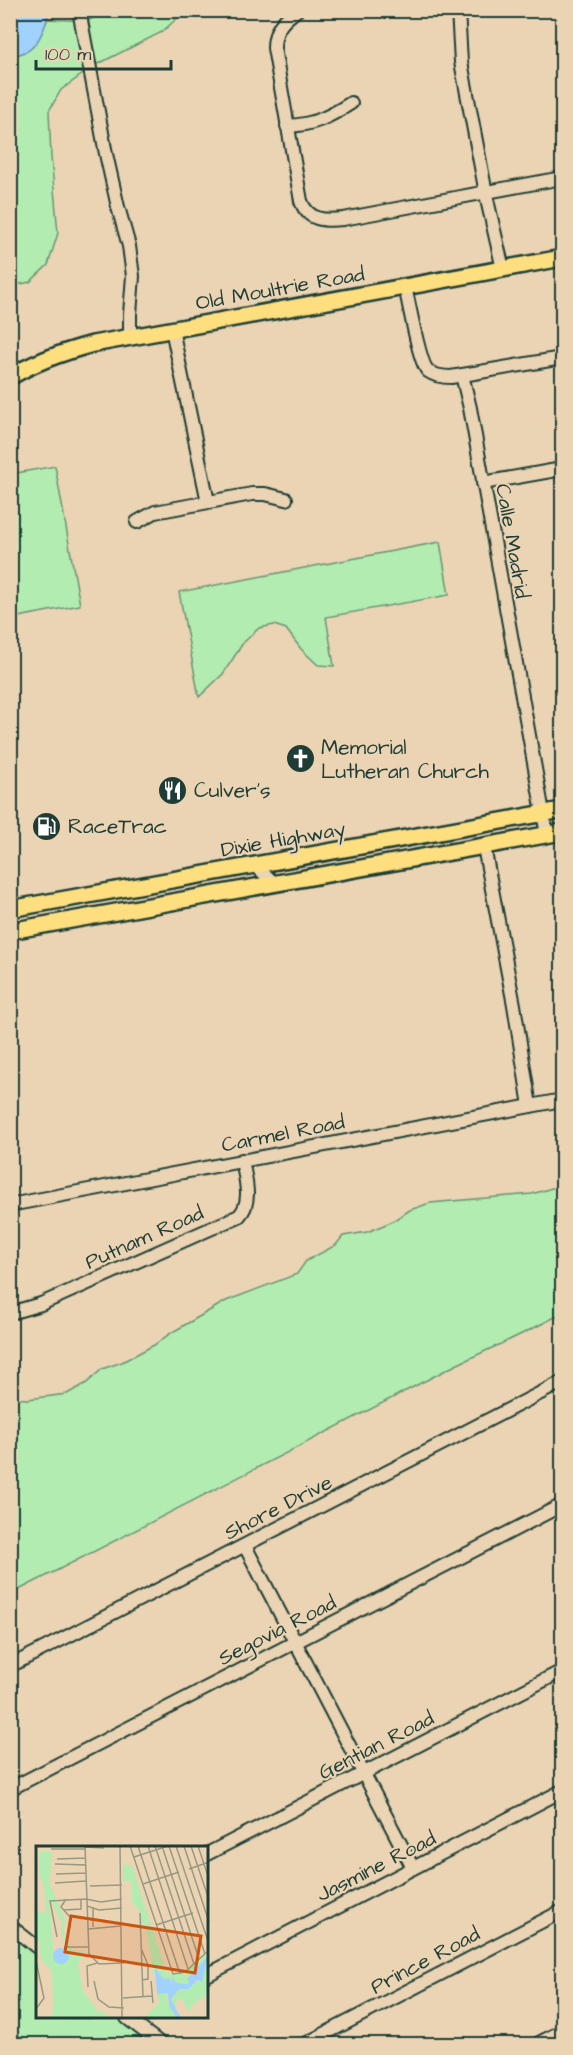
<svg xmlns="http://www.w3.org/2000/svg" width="573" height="2055" font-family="'Architects Daughter',sans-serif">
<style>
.green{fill:#b2ecb0;stroke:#689472;stroke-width:1.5}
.water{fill:#a0d2fd;stroke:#6c96ad;stroke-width:1.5}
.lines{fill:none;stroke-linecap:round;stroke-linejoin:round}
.minor-casing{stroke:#1f3d34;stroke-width:16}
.major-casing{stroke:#1f3d34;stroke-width:20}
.minor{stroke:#ebd4b4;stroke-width:12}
.major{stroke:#fddf80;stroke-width:15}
.labels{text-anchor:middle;stroke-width:4.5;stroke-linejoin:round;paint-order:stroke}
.street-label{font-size:21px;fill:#1f3d34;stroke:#ebd4b4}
.poi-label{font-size:21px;fill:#1f3d34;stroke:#ebd4b4;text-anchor:start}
.inset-road{fill:none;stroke:#999881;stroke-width:1.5}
.view{fill:#ca5512;fill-opacity:0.15;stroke:#ca5512;stroke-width:3}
.inset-edge{fill:none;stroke:#1f3d34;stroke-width:3}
</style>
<rect width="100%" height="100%" fill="#ebd4b4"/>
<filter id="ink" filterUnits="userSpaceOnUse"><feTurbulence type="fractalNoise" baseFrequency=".0167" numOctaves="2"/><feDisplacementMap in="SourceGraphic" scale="12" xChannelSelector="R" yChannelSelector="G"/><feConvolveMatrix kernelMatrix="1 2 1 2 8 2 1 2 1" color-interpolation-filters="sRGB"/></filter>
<g filter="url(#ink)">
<g class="green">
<path d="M109 11H185L162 32 94 66 61 90 49 111 51 157 58 233 48 265 30 282 11 286V58C37 45 34 44 48 19L87 21Z"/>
<polygon points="55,466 80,605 18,617 11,573 11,474"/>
<polygon points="440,542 449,595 326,617 334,666 318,665 301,649 286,629 274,625 259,628 243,643 223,674 199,697 179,592"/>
<path d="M562 1185V1313C524 1335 483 1351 444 1371 300 1446 155 1521 11 1594V1398L28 1399 67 1394 87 1383 102 1369 122 1362 154 1345 171 1333 226 1301 297 1274 306 1261 336 1245 343 1236 367 1232 391 1222 410 1210 430 1203 532 1194Z"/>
<polygon points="10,1929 37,1952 38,2018 120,2018 155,2044 28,2044 11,2027"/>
</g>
<path class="water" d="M11 10 48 11C48 23 39 43 29 50 23 53 16 55 11 58Z"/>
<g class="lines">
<defs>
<g id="minor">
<polyline points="79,10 106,154 118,207 129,246 133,276 130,314 130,337"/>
<path d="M297 10C282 21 274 30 274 48L301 201C308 221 325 221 343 219L562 178"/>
<polyline points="458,10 461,62 488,204 503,269"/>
<path d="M287 126C314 125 329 117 351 103"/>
<path d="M405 287C409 302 419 363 428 371 435 376 444 377 451 377L562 358"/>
<polyline points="172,329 208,502"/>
<polyline points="462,375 470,408 547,835"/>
<polyline points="483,483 562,469"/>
<polyline points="137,522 155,512 252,494 265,494 286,499"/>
<polyline points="484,847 514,1005 530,1106"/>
<polyline points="255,865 275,884"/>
<polyline points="10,1205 562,1100"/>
<path d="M10 1313 41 1304 239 1216C253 1202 245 1178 242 1160"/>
<polyline points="245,1546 413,1868"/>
<polyline points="10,1666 562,1382"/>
<polyline points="10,1789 562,1505"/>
<polyline points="207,1854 562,1671"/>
<polyline points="10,1926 38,1948"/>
<polyline points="207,1975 562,1791"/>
<polyline points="127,2018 161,2044"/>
<polyline points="305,2044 562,1911"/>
<polyline points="537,2044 562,2031"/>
</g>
<g id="major">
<path d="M10 377C36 361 63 352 93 344L562 258"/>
<polyline points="10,909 562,810"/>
<polyline points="10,931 562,832"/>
</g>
</defs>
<use href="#minor" class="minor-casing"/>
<use href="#major" class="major-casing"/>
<use href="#minor" class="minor"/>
<use href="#major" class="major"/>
</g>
</g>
<defs>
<symbol id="church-disc" viewBox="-11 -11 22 22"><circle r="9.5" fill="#1f3d34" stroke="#ebd4b4"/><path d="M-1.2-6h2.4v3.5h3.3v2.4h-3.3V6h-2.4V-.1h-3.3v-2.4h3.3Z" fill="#fff"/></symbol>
<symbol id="restaurant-disc" viewBox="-11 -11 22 22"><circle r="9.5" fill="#1f3d34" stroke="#ebd4b4"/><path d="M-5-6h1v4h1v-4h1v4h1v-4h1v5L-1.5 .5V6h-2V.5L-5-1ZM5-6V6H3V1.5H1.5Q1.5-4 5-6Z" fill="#fff"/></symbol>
<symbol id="fuel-disc" viewBox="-11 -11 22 22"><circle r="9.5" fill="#1f3d34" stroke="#ebd4b4"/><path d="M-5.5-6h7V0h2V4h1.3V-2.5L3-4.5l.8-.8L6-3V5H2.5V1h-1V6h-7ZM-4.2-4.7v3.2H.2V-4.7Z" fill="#fff"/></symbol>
</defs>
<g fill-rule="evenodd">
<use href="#church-disc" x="284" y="742" width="33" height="33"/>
<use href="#restaurant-disc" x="156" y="774" width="33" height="33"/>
<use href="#fuel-disc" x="30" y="810" width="33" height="33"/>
</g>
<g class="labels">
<g class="street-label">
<text transform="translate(280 288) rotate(-10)" y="7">Old Moultrie Road</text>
<text transform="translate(513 541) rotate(80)" y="7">Calle Madrid</text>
<text transform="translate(283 839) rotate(-10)" y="7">Dixie Highway</text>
<text transform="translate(283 1133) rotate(-11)" y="7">Carmel Road</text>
<text transform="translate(144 1237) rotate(-24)" y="7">Putnam Road</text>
<text transform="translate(278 1507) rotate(-27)" y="7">Shore Drive</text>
<text transform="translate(277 1630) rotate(-27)" y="7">Segovia Road</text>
<text transform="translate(376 1745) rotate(-27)" y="7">Gentian Road</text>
<text transform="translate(376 1866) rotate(-27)" y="7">Jasmine Road</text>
<text transform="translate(425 1960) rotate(-28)" y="7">Prince Road</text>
</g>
<g class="poi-label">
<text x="321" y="754">Memorial<tspan x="321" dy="24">Lutheran Church</tspan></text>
<text x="194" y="797">Culver's</text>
<text x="68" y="833">RaceTrac</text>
</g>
</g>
<g transform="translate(36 1846)">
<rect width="172" height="172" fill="#ebd4b4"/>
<path d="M4 6H15L14 38 29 73 28 87 35 103 47 107 42 119 47 145 61 164 73 169 69 172H14L17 163 16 126 5 113 0 76V63L10 69 8 40 3 27ZM13 50 26 77 25 87 32 105 30 116 18 112ZM87 18 96 20 131 128 149 126 172 104V110L150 133 142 132 154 134 153 138 141 137 135 132 136 139 133 132 128 133 121 124 123 135V142L121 143 109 78 104 76 103 64 96 56V35H87ZM172 114V148L157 158 153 166 146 153H141L139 164 135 154 143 143H153L162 134 166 136 165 128ZM133 146 130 153 141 172H109L123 157 122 148Z" fill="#b2ecb0" fill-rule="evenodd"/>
<path d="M17 110a8 8 0 1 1 16 0a8 8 0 1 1-16 0ZM172 110 166 136 161 134 153 143H143L135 153 145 172H141L133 160 132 147 121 148 119 122 128 133 133 132 136 139 135 131 141 137 152 138 153 134 140 133 150 134Z" fill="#a0d2fd"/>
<path class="inset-road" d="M49 0 53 108 63 118 88 117M84 0 86 172M94 0 137 128 149 126 173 104M102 0 144 128M112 0 152 123M119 0 158 118M126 0 163 113M133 0 169 108M140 0 172 95M148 0 173 76M155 0 173 54M162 0 173 33M49 1 68 2M15 3H49M98 11 132 0M21 13 50 12M19 18 50 19M153 23 173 16M20 28 50 27M19 37 50 35M107 38 143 26M54 40 86 39M30 53 25 61 34 71M50 53 65 56 86 53M51 60 63 64 86 62M57 61V81M27 64 45 63V53M104 67 107 151M120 79 157 67M52 83 85 80M21 91 14 55 50 53M28 101H52M105 102 112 119V133L106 134M0 115 8 152 0 163M58 135 62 153 73 161 88 162M115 135 117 157M52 141 51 120 61 117M87 152 116 150"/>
<path class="view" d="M35 70 165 90 159 127 29 106Z"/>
<rect width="172" height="172" class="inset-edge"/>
</g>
<rect width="573" height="2055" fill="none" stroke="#ebd4b4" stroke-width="36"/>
<rect x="18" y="18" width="537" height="2019" fill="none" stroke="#1f3d34" stroke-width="2" filter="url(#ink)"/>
<path d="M36 60v9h135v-9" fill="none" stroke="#1f3d34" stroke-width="3"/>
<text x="45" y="60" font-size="18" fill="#1f3d34" stroke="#ebd4b4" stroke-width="4.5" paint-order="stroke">100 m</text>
</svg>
